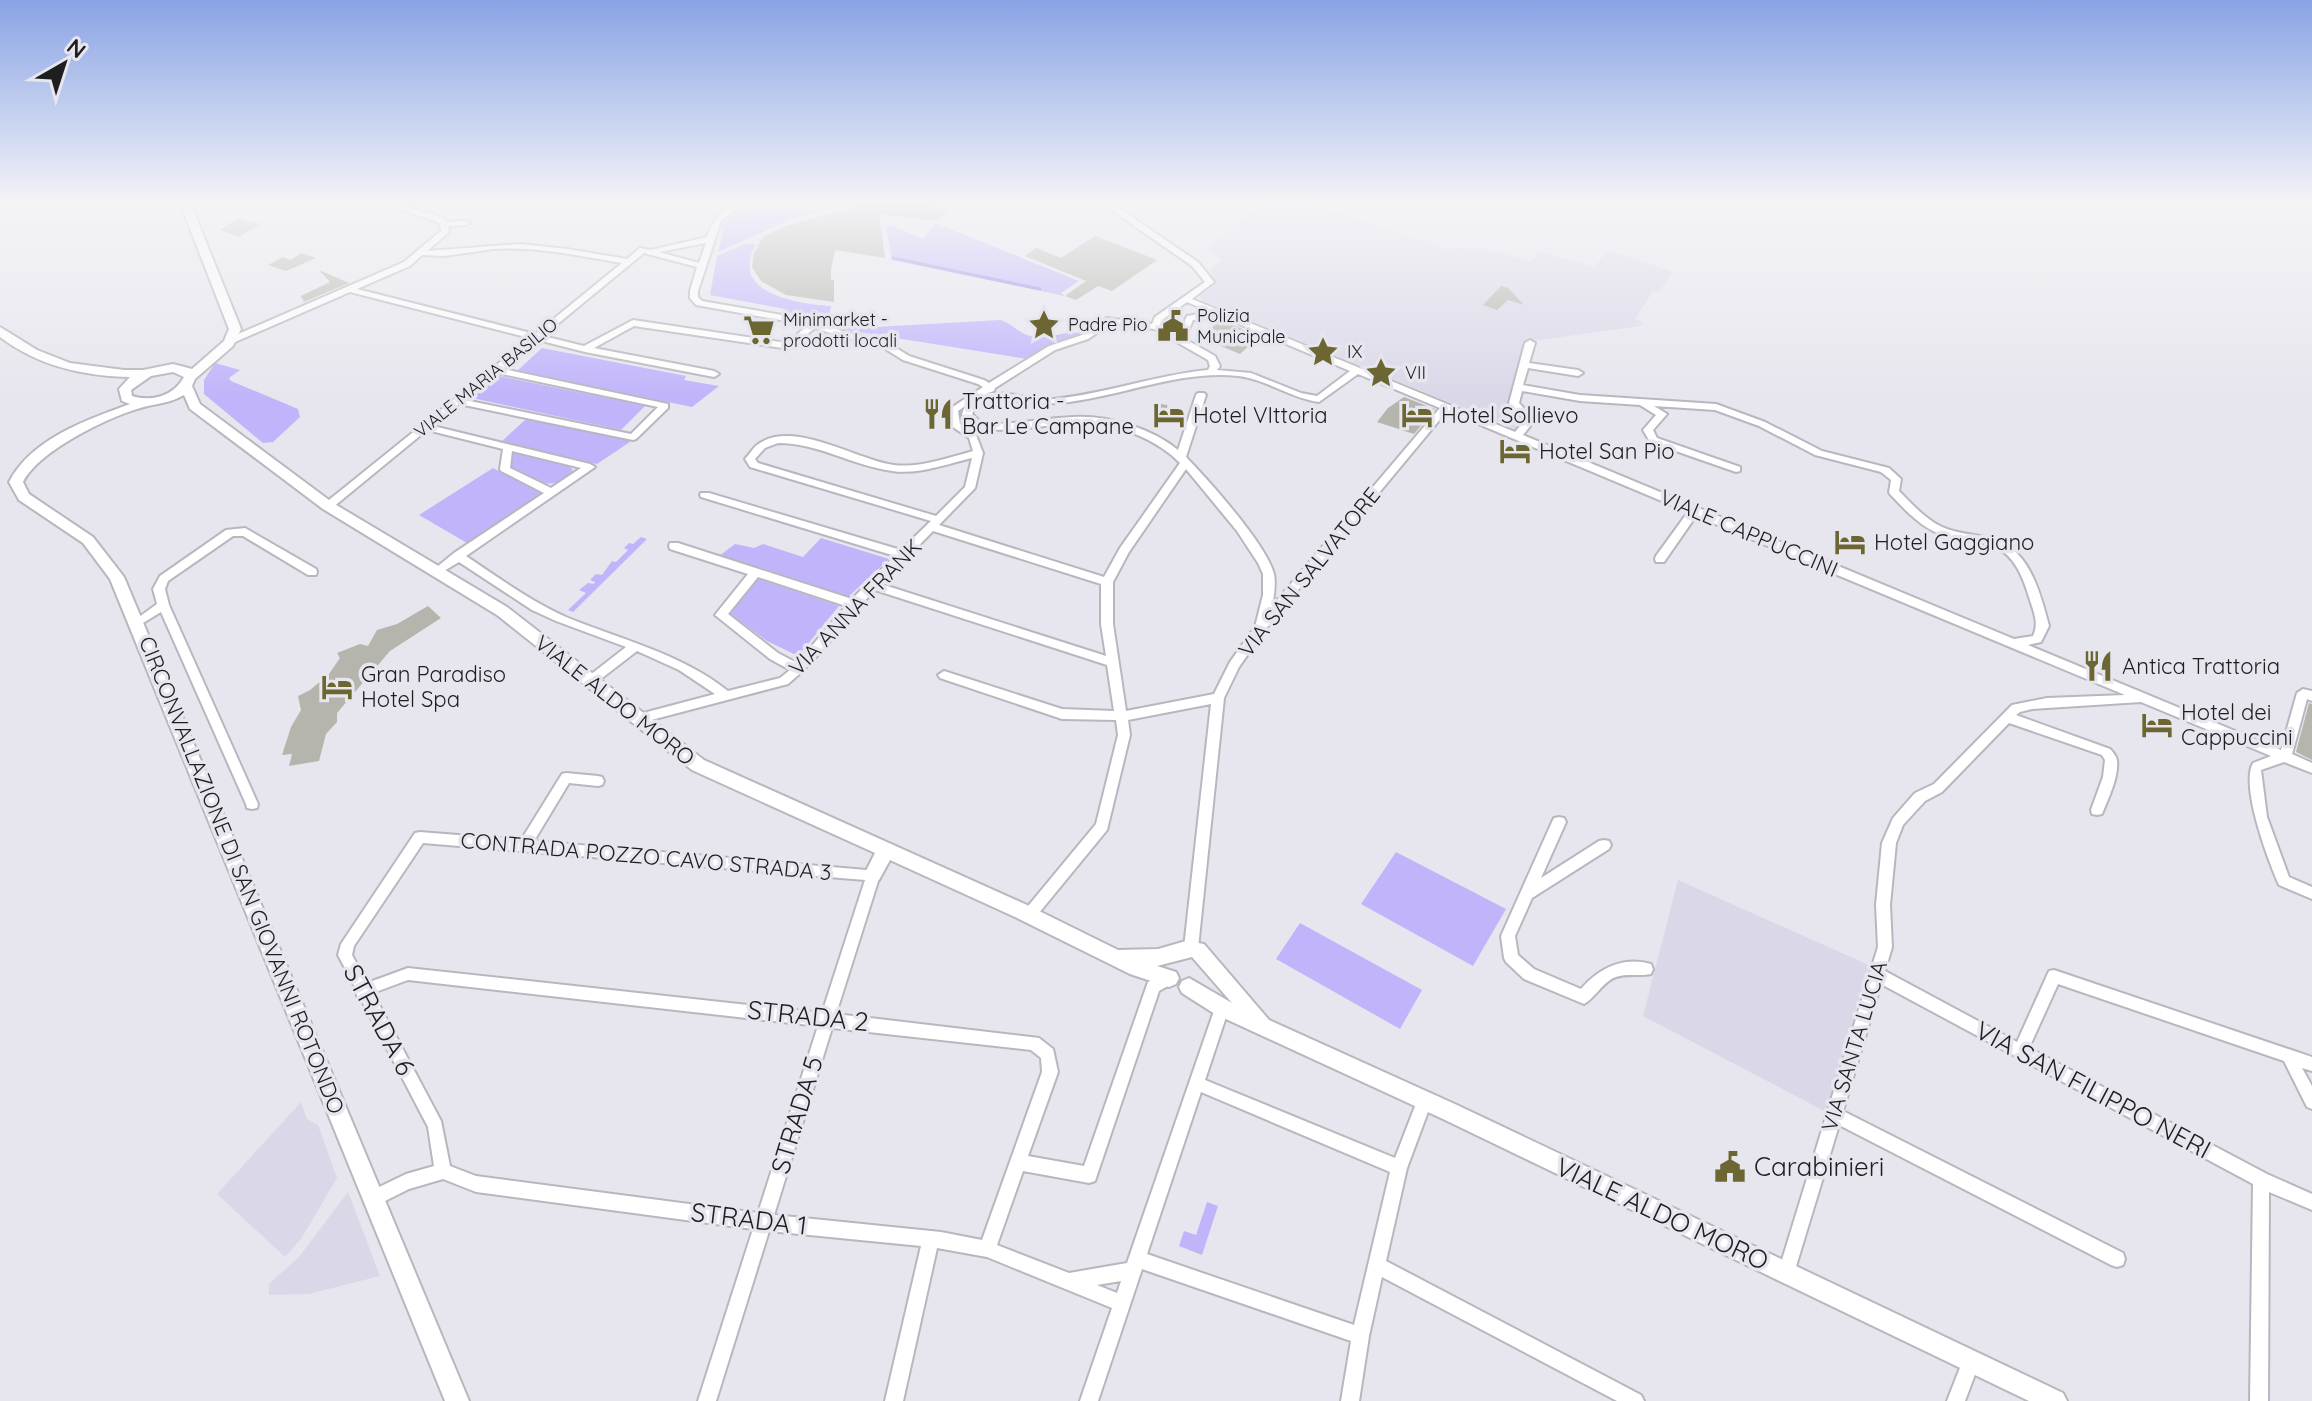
<svg xmlns="http://www.w3.org/2000/svg" width="2312" height="1401" font-family="Quicksand,sans-serif">
<style>
.built{fill:#dad8e8}
.green{fill:#c1b4fb}
.lines{fill:none;stroke-linecap:round;stroke-linejoin:round}
.stream{stroke:#9b89e1;stroke-width:3}
.building{fill:#b5b5ad}
.street-casing{stroke:#b8b7bf;stroke-width:4}
.secondary-casing{stroke:#b8b7bf;stroke-width:4}
.street{fill:#fff;fill-rule:evenodd}
.secondary{fill:#fff;fill-rule:evenodd}
.labels{text-anchor:middle;stroke-width:7;stroke-linejoin:round;paint-order:stroke}
.far-poi-label{font-size:18px;fill:#1e1e21;stroke:#e7e6ee;text-anchor:start}
.far-street-label{font-size:18px;fill:#1e1e21;stroke:#e7e6ee}
.poi-label{font-size:22px;fill:#1e1e21;stroke:#e7e6ee;text-anchor:start}
.street-label{font-size:22px;fill:#1e1e21;stroke:#e7e6ee}
.near-street-label{font-size:26px;fill:#1e1e21;stroke:#e7e6ee}
.near-poi-label{font-size:26px;fill:#1e1e21;stroke:#e7e6ee;text-anchor:start}
</style>
<rect width="100%" height="100%" fill="#e7e6ee"/>
<g class="built">
<polygon points="1272,200 1303,200 1447,249 1456,247 1497,251 1530,262 1539,251 1595,267 1605,253 1611,251 1673,272 1659,292 1653,291 1635,319 1643,322 1640,326 1525,342 1508,404 1527,419 1516,430 1202,300 1199,296 1214,285 1210,269 1222,260 1207,247 1266,202"/>
<polygon points="1678,880 1869,965 1826,1112 1643,1016"/>
<polygon points="301,1102 307,1119 318,1125 337,1178 301,1239 285,1257 217,1194"/>
<polygon points="348,1192 380,1276 309,1294 269,1295 269,1284 299,1257"/>
</g>
<g class="green">
<polygon points="767,209 832,209 793,218 718,252 724,229 719,227 737,213"/>
<polygon points="935,223 1079,281 1061,293 1065,296 892,260 886,226 890,225 923,239"/>
<path d="M745 244H756C728 293 796 304 831 306L829 317 784 312 785 309 710 295 717 256Z"/>
<path d="M1000 320C1012 323 1018 333 1030 336 1048 341 1067 328 1084 334L1048 346 1027 359 840 329Z"/>
<polygon points="542,348 686,376 684,380 719,386 692,407 517,371"/>
<polygon points="215,363 240,370 229,378 231,381 298,409 300,417 273,442 263,443 204,394 204,380"/>
<polygon points="499,376 645,406 621,430 472,398"/>
<polygon points="526,419 628,440 630,442 597,464 500,443"/>
<path d="M516 453 568 465 573 470C553 495 533 480 510 468L511 454Z"/>
<polygon points="493,468 542,494 467,543 419,515"/>
<polygon points="641,537 647,539 573,612 568,610 586,593 579,590 588,583 594,584 595,582 590,580 596,574 602,575 612,561 616,562 628,550 624,548 629,543 633,544"/>
<polygon points="821,538 889,559 847,598 719,556 735,544 754,548 763,544 803,557"/>
<polygon points="758,579 839,606 798,656 767,641 729,613"/>
<polygon points="1396,852 1506,909 1473,966 1361,904"/>
<polygon points="1300,923 1422,990 1400,1029 1276,959"/>
<polygon points="1207,1202 1218,1206 1202,1255 1179,1246 1184,1231 1196,1235"/>
</g>
<g class="lines">
<polyline class="stream" points="893,258 1040,289"/>
</g>
<g class="building">
<polygon points="884,200 936,200 928,205 949,212 936,221 879,214 885,258 835,250 831,269 831,280 834,280 834,302 786,295 761,281 752,267 754,253 763,237 785,226"/>
<polygon points="238,218 242,219 260,224 239,237 220,230"/>
<polygon points="1095,236 1157,260 1112,291 1098,286 1076,300 1065,296 1086,281 1025,256 1036,248 1061,258"/>
<polygon points="302,253 316,258 286,271 268,265 283,257 290,260"/>
<polygon points="319,270 349,283 304,302 301,296 330,282"/>
<polygon points="1501,286 1508,288 1524,305 1508,300 1497,310 1483,305"/>
<polygon points="1221,320 1245,330 1237,336 1252,343 1240,354 1216,344 1223,339 1206,332"/>
<polygon points="1404,397 1435,409 1414,434 1377,422 1388,408"/>
<polygon points="1158,403 1186,410 1180,425 1151,420"/>
<polygon points="428,606 441,618 390,651 337,713 337,722 326,734 319,761 289,766 292,754 282,755 291,727 301,710 298,696 310,690 329,674 340,658 337,653 360,644 368,646 377,630 397,624"/>
<polygon points="2309,703 2312,704 2312,760 2296,752"/>
</g>
<g class="lines">
<defs>
<g id="street">
<path d="M373 200H386L444 218 446 222 466 221 470 223 466 225 448 226 449 232 427 251 520 244 567 249 627 259 640 248 651 250 707 237C713 220 726 200 747 200L721 221 698 291V297L702 301 811 320 845 332 885 341 909 356 984 380 989 383 1049 346 1082 335 1107 318 1152 324 1155 317 1205 282 1192 266 1097 200H1107L1198 262 1214 282 1192 299 1515 432 1525 420 1509 403 1525 343 1530 340 1535 343 1529 363 1578 370 1583 373 1578 376 1528 368 1523 385 1580 395 1716 404 1765 422 1822 451 1889 468 1901 479 1899 491C1912 504 1925 519 1942 527 1957 534 1974 534 1990 538 2029 547 2040 592 2049 626L2041 642 2028 645 2281 750 2297 693 2303 689 2312 691V701L2307 699 2292 754 2312 763V773L2284 762 2261 770 2267 817 2289 877 2312 887V899L2279 885C2268 860 2240 786 2253 763L2271 756 2141 702 2032 709 2020 712 2016 715 2110 749C2113 752 2116 756 2117 760 2119 777 2108 799 2102 814L2097 815 2092 814 2091 810 2103 777 2105 760 2102 755 2009 723 1942 792 1925 801 1903 825 1896 843 1890 905 1892 947 1885 971 2017 1042 2049 971 2054 970 2312 1057V1071L2302 1068 2312 1086V1109L2307 1107 2284 1061 2058 984 2029 1048 2267 1174 2312 1194V1210L2269 1192 2268 1401H2250L2253 1184 1881 984 1843 1111 2123 1253 2125 1259 2123 1265 2117 1267 2111 1265 1839 1125 1794 1273 1792 1279 1786 1281 1780 1279 1778 1273 1878 947 1876 905 1882 843 1893 818 1915 793 1934 784 2012 705 2047 698 2125 695 1696 516 1664 562H1656L1655 559 1656 556 1688 512 1447 411 1264 631 1239 667 1224 698 1198 948 1196 952 1191 954 1186 952 1184 948 1211 704 1128 720 1130 735 1107 830 1034 919 1029 921 1024 919 1022 915 1024 911 1096 824 1118 735 1116 720 1062 719 940 678 938 675 944 671 1062 709 1114 711 1107 665 875 590C845 620 821 657 788 684L636 724 632 722 630 719 632 716 715 694 679 670 637 651 593 685H585L583 682 585 679 626 647 556 621 532 610 459 562 437 575 432 571 454 553 544 493 501 471 500 469 503 449 427 430 332 508H324L323 506 324 504 530 338 350 292 235 342H229V338L404 262 442 230 438 222ZM706 243 699 263 659 252ZM493 249C536 246 579 256 622 263L535 334 357 289 410 266 422 255 445 256ZM644 253 697 267 690 291V298L696 305 808 325 787 343 633 320 584 346 543 336ZM1187 302 1211 312 1187 316 1178 335 1161 326 1162 320ZM1220 316 1350 371 1317 396 1301 393 1251 373 1217 370 1220 366 1215 356 1185 339 1193 320ZM1112 323 1154 329 1208 360 1210 366 1208 370C1155 375 1106 394 1053 399 1030 401 1008 390 985 394L994 391 995 388 1055 350 1088 339ZM634 326 789 349 815 328 839 336 879 345 903 360 978 384 983 387 948 410 950 425 969 438 973 451C948 458 919 468 894 465 856 460 792 418 757 445 753 448 749 455 745 459L750 467 931 521 901 550 709 493H701L700 495 701 497 895 556 852 599 678 543H670L669 546 670 549 748 574 715 615 770 659 790 670 780 678 728 691C680 653 622 640 566 617 530 601 499 578 466 556L595 467 590 464 433 426 459 404 633 440 636 439 668 408V404L503 369 538 340 585 352 714 377 719 374 714 371 594 348ZM497 373 658 407 631 434 465 400ZM1358 374 1440 408 1272 606C1274 596 1276 585 1274 574 1266 544 1209 481 1186 457L1206 395 1204 393H1198L1196 395 1178 450C1151 428 1108 415 1073 417 1046 418 1020 424 992 424L979 421 972 414C976 405 980 401 990 399 1017 399 1042 406 1069 402 1125 395 1181 370 1238 376 1266 379 1290 398 1319 402ZM1522 391 1580 401 1640 405 1656 415 1643 430 1650 442 1736 472 1740 471V467L1657 438 1653 430 1667 414 1654 406 1715 410 1759 426 1815 455 1881 472 1891 480 1889 492 1890 494C1903 508 1916 522 1933 531 1952 541 1973 539 1993 546 2015 554 2024 580 2030 600 2034 613 2039 623 2033 636L2014 639 1523 435 1535 420 1519 403ZM965 406 962 414C964 418 966 421 970 424 991 439 1062 420 1092 423 1123 426 1159 441 1180 463L1120 548 1104 577 939 525 975 488 983 453 976 435 960 424 958 411ZM778 443C819 443 853 466 892 471 918 475 947 464 972 458L965 487 936 516 758 463 755 459 765 448ZM512 451 581 468 551 488 510 468ZM1186 469 1237 531 1258 563 1263 574V595L1255 627 1230 662 1214 694 1126 711 1113 624V582L1129 552ZM933 531 1101 584V624L1106 656 881 584ZM758 577 846 606 797 663 778 653 728 614Z"/>
<polygon points="245,528 316,569 317,572 316,575 308,575 243,536 233,536 168,581 165,589 169,605 258,804 257,808 252,809 247,808 246,804 161,612 138,626 132,622 157,604 153,589 160,576 226,530"/>
<path d="M566 773 598 776 602 777 604 781 602 785 598 786 569 783 534 841 878 871 880 875 836 1014 1039 1038 1053 1049 1058 1072 1028 1156 1084 1166 1148 982 1168 972 1173 973 1175 978 1173 983 1159 991 1095 1181 1089 1183 1023 1171 997 1245 1069 1273 1127 1263 1215 1008 1217 1003 1222 1001 1227 1003 1229 1008 1205 1080 1395 1158 1419 1096 1424 1094 1429 1096 1432 1101 1407 1168 1386 1261 1641 1395 1644 1401H1617L1382 1277 1369 1336 1359 1401H1341L1351 1341 1142 1269 1098 1401H1080L1112 1308 987 1257 937 1248 903 1401H885L921 1246 769 1231 716 1401H698L753 1229 476 1192 443 1179 409 1189 375 1206 369 1204 367 1198 369 1192 406 1174 434 1166 428 1127 360 997 357 996 356 989 338 955 341 944 415 833 420 832 521 840 562 774ZM423 843 865 880 822 1013 408 968 367 983 352 955 354 946ZM408 980 818 1026 758 1213 476 1176 450 1166 441 1121 373 993ZM832 1028 1031 1050 1041 1058 1042 1072 982 1240 941 1232 774 1215ZM1201 1092 1390 1172 1354 1325 1147 1254ZM1121 1281 1117 1293 1097 1285Z"/>
<path d="M1559 817 1564 818 1566 822 1541 878 1599 841 1604 840 1609 841 1611 845 1609 849 1532 898 1515 936 1518 955 1534 969 1581 989C1599 968 1624 956 1651 964L1653 969 1651 974C1638 977 1622 972 1610 980 1600 987 1594 998 1584 1004L1524 979 1506 962 1504 958 1501 936 1552 822 1554 818Z"/>
<polygon points="1971,1352 1977,1355 1980,1361 1965,1401 1947,1401 1965,1355"/>
</g>
<path id="secondary" d="M179 200H189L241 329 233 346 195 379 192 386 200 404 333 503 507 607 704 760 1027 905 1118 950 1158 949 1186 941 1204 944 1269 1020 1457 1105 2063 1393 2067 1401H2029L1443 1119 1215 1014 1182 993 1179 987 1182 981 1189 978 1232 1003 1192 957 1157 966 1176 972 1179 978 1176 984 1169 987 1130 974 1015 917 890 860 879 880 873 883 867 880 864 875 875 853 692 770 497 615 323 509 190 409 184 395C172 402 162 403 148 406 113 414 39 450 23 482L29 494 93 537 124 577 469 1401H445L110 579 83 543 19 500 9 482C32 438 87 420 130 404L122 401 119 389 130 377C83 376 38 366 0 337V327L37 350 70 363 124 370H143L173 364 192 369 224 341 229 329ZM173 372 184 377C174 396 152 402 132 396L131 390 151 376Z"/>
</defs>
<use href="#street" class="street-casing"/>
<use href="#secondary" class="secondary-casing"/>
<use href="#street" class="street"/>
<use href="#secondary" class="secondary"/>
</g>
<linearGradient id="sky" x2="0" y2="1"><stop stop-color="#89a3e5"/><stop offset="0.51" stop-color="#f4f4f7"/><stop offset="1" stop-color="#f4f4f7" stop-opacity="0"/></linearGradient>
<rect width="2312" height="396" fill="url(#sky)"/>
<defs>
<symbol id="sight-bare" viewBox="-9 -9 18 18"><path d="M0-6L1.8-2.2L6-1.7L2.9 1.2L3.7 5.4L0 3.3L-3.7 5.4L-2.9 1.2L-6-1.7L-1.8-2.2Z" fill="#6b6632" stroke="#e7e6ee" stroke-width="2.5" paint-order="stroke"/></symbol>
<symbol id="civic-bare" viewBox="-9 -9 18 18"><path d="M-.6-6.5H3V-4.5H.6V-3L4-1V1h2V6H-6V1h2V-1L-.6-3ZM-1.2 2.5V6h2.4V2.5Z" fill="#6b6632" stroke="#e7e6ee" stroke-width="2.5" paint-order="stroke"/></symbol>
<symbol id="supermarket-bare" viewBox="-9 -9 18 18"><path d="M-6-5.5h2.5l.6 2H6L4.5 2H-2.5L-4.4-4H-6ZM-1.5 3.2a1.3 1.3 0 1 0 .1 0ZM3 3.2a1.3 1.3 0 1 0 .1 0Z" fill="#6b6632" stroke="#e7e6ee" stroke-width="2.5" paint-order="stroke"/></symbol>
<symbol id="restaurant-bare" viewBox="-9 -9 18 18"><path d="M-5-6h1v4h1v-4h1v4h1v-4h1v5L-1.5 .5V6h-2V.5L-5-1ZM5-6V6H3V1.5H1.5Q1.5-4 5-6Z" fill="#6b6632" stroke="#e7e6ee" stroke-width="2.5" paint-order="stroke"/></symbol>
<symbol id="hotel-bare" viewBox="-9 -9 18 18"><path d="M-6-4.5h1.5V1H6V5H4.5V3h-9V5H-6ZM-4 0a1.8 1.8 0 1 1 3.6 0ZM.5 0V-2.5h3Q6-2.5 6 0Z" fill="#6b6632" stroke="#e7e6ee" stroke-width="2.5" paint-order="stroke"/></symbol>
</defs>
<g fill-rule="evenodd">
<use href="#sight-bare" x="1022" y="303" width="44" height="44"/>
<use href="#civic-bare" x="1151" y="304" width="44" height="44"/>
<use href="#supermarket-bare" x="737" y="308" width="44" height="44"/>
<use href="#sight-bare" x="1301" y="330" width="44" height="44"/>
<use href="#sight-bare" x="1359" y="351" width="44" height="44"/>
<use href="#restaurant-bare" x="916" y="392" width="44" height="44"/>
<use href="#hotel-bare" x="1147" y="393" width="44" height="44"/>
<use href="#hotel-bare" x="1395" y="393" width="44" height="44"/>
<use href="#hotel-bare" x="1493" y="429" width="44" height="44"/>
<use href="#hotel-bare" x="1828" y="520" width="44" height="44"/>
<use href="#restaurant-bare" x="2076" y="644" width="44" height="44"/>
<use href="#hotel-bare" x="315" y="665" width="44" height="44"/>
<use href="#hotel-bare" x="2135" y="703" width="44" height="44"/>
<use href="#civic-bare" x="1708" y="1145" width="44" height="44"/>
</g>
<g class="labels">
<g class="far-poi-label">
<text x="1197" y="322">Polizia<tspan x="1197" dy="21">Municipale</tspan></text>
<text x="783" y="326">Minimarket -<tspan x="783" dy="21">prodotti locali</tspan></text>
<text x="1068" y="331">Padre Pio</text>
<text x="1347" y="358">IX</text>
<text x="1405" y="379">VII</text>
</g>
<g class="far-street-label">
<text transform="translate(486 378) rotate(-39)" y="6">VIALE MARIA BASILIO</text>
</g>
<g class="poi-label">
<text x="962" y="409">Trattoria -<tspan x="962" dy="25">Bar Le Campane</tspan></text>
<text x="1193" y="423">Hotel VIttoria</text>
<text x="1441" y="423">Hotel Sollievo</text>
<text x="1539" y="459">Hotel San Pio</text>
<text x="1874" y="550">Hotel Gaggiano</text>
<text x="2122" y="674">Antica Trattoria</text>
<text x="361" y="682">Gran Paradiso<tspan x="361" dy="25">Hotel Spa</tspan></text>
<text x="2181" y="720">Hotel dei<tspan x="2181" dy="25">Cappuccini</tspan></text>
</g>
<g class="street-label">
<text transform="translate(1749 533) rotate(23)" y="8">VIALE CAPPUCCINI</text>
<text transform="translate(1309 572) rotate(-51)" y="8">VIA SAN SALVATORE</text>
<text transform="translate(855 607) rotate(-46)" y="8">VIA ANNA FRANK</text>
<text transform="translate(615 700) rotate(38)" y="8">VIALE ALDO MORO</text>
<text transform="translate(646 856) rotate(5)" y="8">CONTRADA POZZO CAVO STRADA 3</text>
<text transform="translate(242 875) rotate(68)" y="8">CIRCONVALLAZIONE DI SAN GIOVANNI ROTONDO</text>
<text transform="translate(1854 1046) rotate(-73)" y="8">VIA SANTA LUCIA</text>
</g>
<g class="near-street-label">
<text transform="translate(808 1016) rotate(6)" y="9">STRADA 2</text>
<text transform="translate(379 1020) rotate(62)" y="9">STRADA 6</text>
<text transform="translate(2093 1090) rotate(28)" y="9">VIA SAN FILIPPO NERI</text>
<text transform="translate(797 1115) rotate(-73)" y="9">STRADA 5</text>
<text transform="translate(1662 1214) rotate(25)" y="9">VIALE ALDO MORO</text>
<text transform="translate(749 1219) rotate(7)" y="9">STRADA 1</text>
</g>
<g class="near-poi-label">
<text x="1754" y="1176">Carabinieri</text>
</g>
</g>
<g transform="translate(64 64) rotate(39)" stroke="#e7e6ee" stroke-width="6" paint-order="stroke">
<path d="M0-6L14 30L0 20L-14 30Z" fill="#1e1e21"/>
<text y="-12" font-size="22" font-weight="bold" text-anchor="middle" fill="#1e1e21">N</text>
</g>
</svg>
